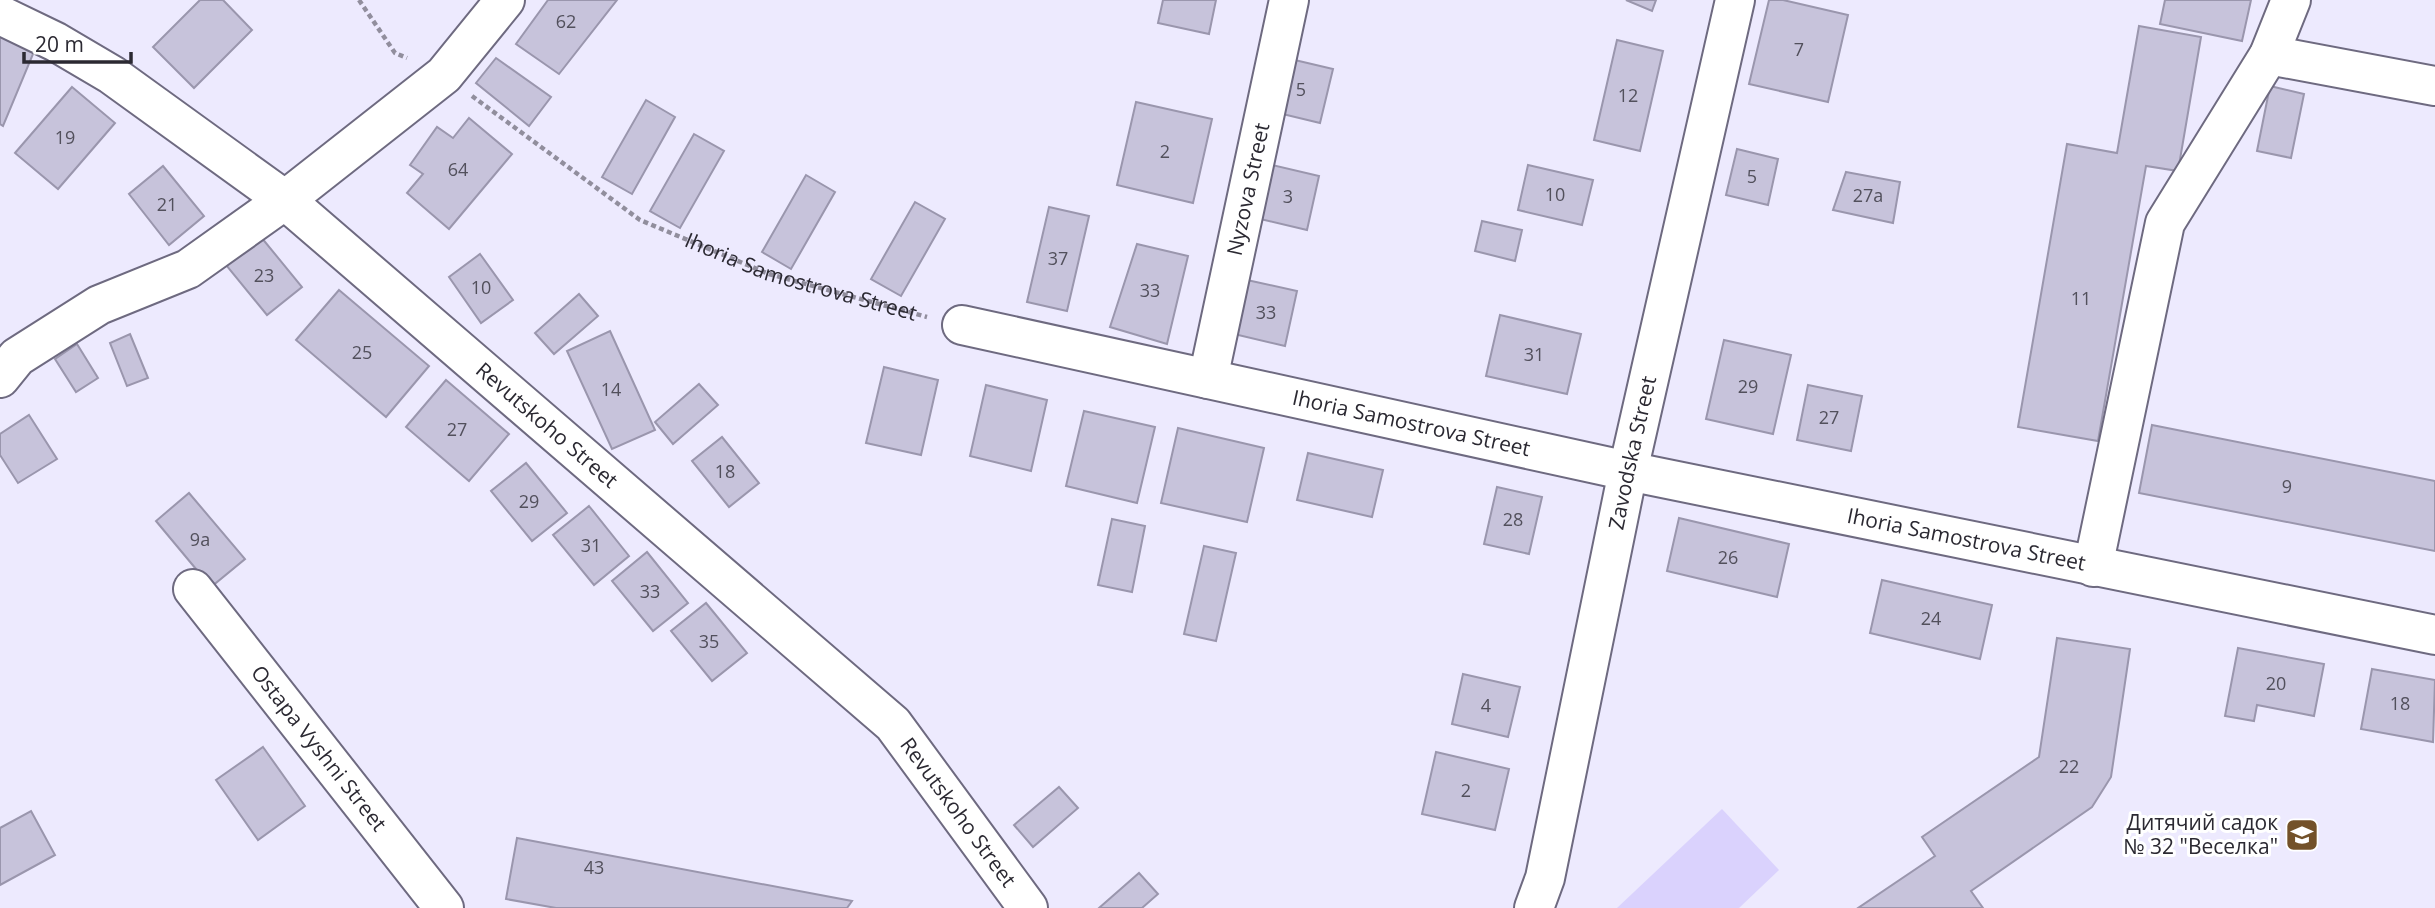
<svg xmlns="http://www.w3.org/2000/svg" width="2435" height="908" font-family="'Open Sans',sans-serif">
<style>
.green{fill:#dad2fd}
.building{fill:#c7c3db;stroke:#9a96ad;stroke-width:2}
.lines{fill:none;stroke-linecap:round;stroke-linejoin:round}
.minor-casing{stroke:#6e6a80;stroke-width:42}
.path{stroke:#918e9d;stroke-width:4.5;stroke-dasharray:5 3.5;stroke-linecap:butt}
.minor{stroke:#fff;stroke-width:38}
.labels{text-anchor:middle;stroke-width:6;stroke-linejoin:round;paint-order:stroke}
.number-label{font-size:18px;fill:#52505c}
.street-label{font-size:21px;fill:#2b2932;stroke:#fff}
.poi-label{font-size:21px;fill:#2b2932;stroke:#fff;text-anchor:end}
</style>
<rect width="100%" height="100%" fill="#edeafe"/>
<polygon class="green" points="1722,809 1779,870 1739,908 1617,908"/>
<g class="building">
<polygon points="200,0 223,0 252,30 194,88 153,47"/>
<polygon points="548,0 617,0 559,74 516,44"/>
<polygon points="1163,0 1216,0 1209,34 1158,23"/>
<polygon points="1626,0 1656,0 1652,11"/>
<polygon points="1769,0 1783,0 1848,15 1828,102 1749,84"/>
<polygon points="2165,0 2251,0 2242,41 2160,24"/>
<polygon points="0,26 38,42 3,126 0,124"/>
<polygon points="2139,26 2201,37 2178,171 2146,166 2098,441 2018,427 2067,144 2117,153"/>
<polygon points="1617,40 1663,51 1640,151 1594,140"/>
<polygon points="1282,57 1333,69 1320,123 1270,111"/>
<polygon points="496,58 551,97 529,126 476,83"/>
<polygon points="2270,86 2304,94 2291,158 2257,151"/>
<polygon points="72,87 115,123 58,189 15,153"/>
<polygon points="646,100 675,117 632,194 602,177"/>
<polygon points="1136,102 1212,119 1193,203 1117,185"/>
<polygon points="469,118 512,154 449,229 407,193 423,174 410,165 437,127 453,138"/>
<polygon points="694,134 724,151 680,228 650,211"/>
<polygon points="1737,149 1778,159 1768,205 1726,195"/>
<polygon points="1268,164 1319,176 1307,230 1256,218"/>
<polygon points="1528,165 1593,180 1582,225 1518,210"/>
<polygon points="163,166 204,216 169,245 129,194"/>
<polygon points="1846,172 1900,182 1893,223 1833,210"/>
<polygon points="806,175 835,192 791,269 762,252"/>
<polygon points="915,202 945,219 901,296 871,279"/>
<polygon points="1049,207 1089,216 1067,311 1027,302"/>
<polygon points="1482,221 1522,230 1515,261 1475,251"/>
<polygon points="261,237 302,287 267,315 226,265"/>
<polygon points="1137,244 1188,256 1167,344 1110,327"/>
<polygon points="480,254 513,300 481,323 449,277"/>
<polygon points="1247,280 1297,291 1285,346 1234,334"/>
<polygon points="339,290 429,366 386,417 296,340"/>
<polygon points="579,294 598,316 554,354 535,333"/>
<polygon points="1500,315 1581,334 1567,394 1486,376"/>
<polygon points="610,331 655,430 612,449 567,351"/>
<polygon points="130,334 148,378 127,386 110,343"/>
<polygon points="1724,340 1791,355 1773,434 1706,419"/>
<polygon points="77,344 98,378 76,392 55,359"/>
<polygon points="884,367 938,380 921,455 866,443"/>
<polygon points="446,380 509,434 469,481 406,427"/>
<polygon points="699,384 718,405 673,444 655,422"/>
<polygon points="986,385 1047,400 1031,471 970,456"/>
<polygon points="1808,385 1862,396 1851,451 1797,440"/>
<polygon points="1084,411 1155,427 1137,503 1066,486"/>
<polygon points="29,415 57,459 18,483 0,455 0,434"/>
<polygon points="2152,425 2435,481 2435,551 2139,493"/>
<polygon points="1178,428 1264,448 1247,522 1161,503"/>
<polygon points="722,437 759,483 729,507 692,461"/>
<polygon points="1308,453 1383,470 1372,517 1297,500"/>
<polygon points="526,463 567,513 532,541 491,491"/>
<polygon points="1497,487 1542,497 1529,554 1484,544"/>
<polygon points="189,493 245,559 211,587 156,521"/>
<polygon points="589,506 629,556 594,585 553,535"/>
<polygon points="1679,518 1789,544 1777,597 1667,571"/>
<polygon points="1112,519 1145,526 1132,592 1098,585"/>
<polygon points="1204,546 1236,553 1216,641 1184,634"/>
<polygon points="647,552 688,603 653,631 612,581"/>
<polygon points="1882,580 1992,605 1980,659 1870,633"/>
<polygon points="706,603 747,653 712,681 671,631"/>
<polygon points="2057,638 2130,649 2111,777 2092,807 1971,891 1983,908 1858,908 1935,856 1922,837 2039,757"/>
<polygon points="2238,648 2324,664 2314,716 2257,705 2254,721 2225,716"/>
<polygon points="2372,669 2435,680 2433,742 2361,729"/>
<polygon points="1463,674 1520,687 1508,737 1452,724"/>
<polygon points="263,747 305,806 258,840 216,780"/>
<polygon points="1436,752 1509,769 1495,830 1422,814"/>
<polygon points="1059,787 1078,808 1033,847 1014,825"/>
<polygon points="31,811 55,855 0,885 0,828"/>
<polygon points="517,838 852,901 847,908 556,908 506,899"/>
<polygon points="1139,873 1158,894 1142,908 1099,908"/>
</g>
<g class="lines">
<defs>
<g id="minor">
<path id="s2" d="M0 15 56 42 112 75 285 200 893 724 1028 908"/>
<polyline points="2269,55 2435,86"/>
<path id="s3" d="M962 325 1628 471 2435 635"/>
<polyline points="0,378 17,357 99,305 188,269 285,200 444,75 505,0"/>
<path id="s4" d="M1208 379 1289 0"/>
<polyline points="2093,567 2165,223 2269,55 2291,0"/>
<path id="s5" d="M193 589 444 908"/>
<path id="s6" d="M1534 908 1545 878 1628 471 1735 0"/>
</g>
</defs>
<use href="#minor" class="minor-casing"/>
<g class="path">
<polyline points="359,0 395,53 407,58"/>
<path id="s1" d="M472 96 640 220 769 274 927 317"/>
</g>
<use href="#minor" class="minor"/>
</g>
<defs>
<symbol id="school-square" viewBox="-11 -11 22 22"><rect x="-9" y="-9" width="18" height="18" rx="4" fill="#735129" stroke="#fff"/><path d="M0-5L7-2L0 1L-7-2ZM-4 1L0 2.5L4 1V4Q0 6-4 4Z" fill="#fff"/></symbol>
</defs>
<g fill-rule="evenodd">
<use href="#school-square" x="2283" y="816" width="38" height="38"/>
</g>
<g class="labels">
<g class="number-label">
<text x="566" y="28">62</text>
<text x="1799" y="56">7</text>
<text x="1301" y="96">5</text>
<text x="1628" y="102">12</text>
<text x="65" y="144">19</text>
<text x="1165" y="158">2</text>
<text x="458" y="176">64</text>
<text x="1752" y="183">5</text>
<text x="1555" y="201">10</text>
<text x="1868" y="202">27а</text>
<text x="1288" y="203">3</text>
<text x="167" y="211">21</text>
<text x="1058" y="265">37</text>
<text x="264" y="282">23</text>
<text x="481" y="294">10</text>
<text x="1150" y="297">33</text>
<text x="2081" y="305">11</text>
<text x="1266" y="319">33</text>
<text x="362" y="359">25</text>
<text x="1534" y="361">31</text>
<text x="1748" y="393">29</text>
<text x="611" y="396">14</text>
<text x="1829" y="424">27</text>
<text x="457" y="436">27</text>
<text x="725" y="478">18</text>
<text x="2287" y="493">9</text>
<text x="529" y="508">29</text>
<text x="1513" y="526">28</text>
<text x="200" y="546">9а</text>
<text x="591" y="552">31</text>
<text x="1728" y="564">26</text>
<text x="650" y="598">33</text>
<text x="1931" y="625">24</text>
<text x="709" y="648">35</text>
<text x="2276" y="690">20</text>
<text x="2400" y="710">18</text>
<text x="1486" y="712">4</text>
<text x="2069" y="773">22</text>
<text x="1466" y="797">2</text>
<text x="594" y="874">43</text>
</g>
<g class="street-label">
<text dy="7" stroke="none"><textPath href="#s4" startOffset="194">Nyzova Street</textPath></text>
<text dy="7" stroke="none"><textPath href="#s1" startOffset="380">Ihoria Samostrova Street</textPath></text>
<text dy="7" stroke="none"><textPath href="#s3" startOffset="460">Ihoria Samostrova Street</textPath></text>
<text dy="7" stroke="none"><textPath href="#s2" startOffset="686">Revutskoho Street</textPath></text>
<text dy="7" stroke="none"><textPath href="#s6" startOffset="466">Zavodska Street</textPath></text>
<text dy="7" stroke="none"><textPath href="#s3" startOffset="1027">Ihoria Samostrova Street</textPath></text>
<text dy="7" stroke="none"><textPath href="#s5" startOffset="203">Ostapa Vyshni Street</textPath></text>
<text dy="7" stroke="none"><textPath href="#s2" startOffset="1253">Revutskoho Street</textPath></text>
</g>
<g class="poi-label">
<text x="2278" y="830">Дитячий садок<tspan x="2278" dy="24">№ 32 "Веселка"</tspan></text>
</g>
</g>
<path d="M24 52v10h107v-10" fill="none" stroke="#2b2932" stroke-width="3.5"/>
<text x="35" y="52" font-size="21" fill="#2b2932" stroke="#ffffff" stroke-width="5" paint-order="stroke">20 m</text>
</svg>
